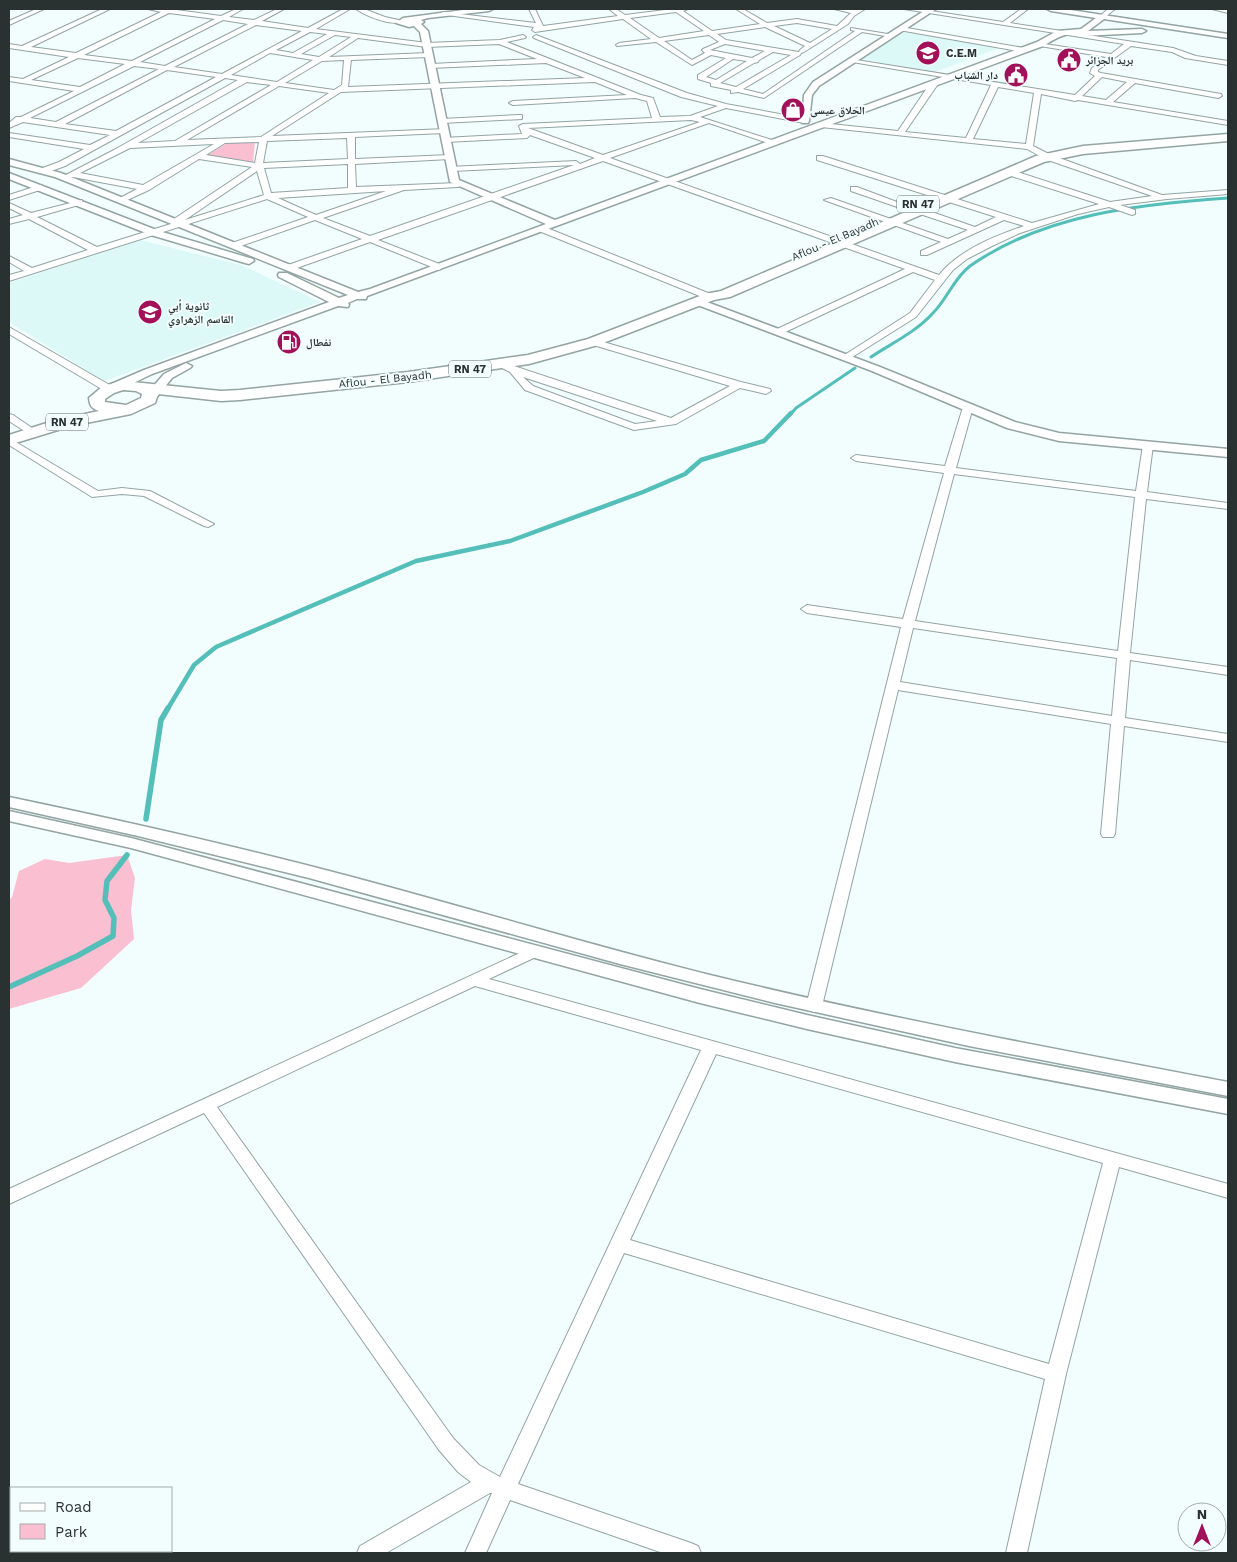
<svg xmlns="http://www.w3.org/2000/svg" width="1237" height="1562" font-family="'Work Sans','Noto Naskh Arabic',sans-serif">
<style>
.built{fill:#dcf9f7}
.green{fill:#fbbfd2}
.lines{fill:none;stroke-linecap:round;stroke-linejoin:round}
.stream-far2{stroke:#54beb9;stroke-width:3}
.stream-far1{stroke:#54beb9;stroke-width:4.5}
.stream{stroke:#54beb9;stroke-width:5.5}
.minor-casing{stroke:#92a4a3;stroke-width:2}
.tertiary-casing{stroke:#92a4a3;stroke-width:3}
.primary-casing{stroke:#92a4a3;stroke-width:3}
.minor{fill:#fff;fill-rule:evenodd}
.tertiary{fill:#fff;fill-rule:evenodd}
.primary{fill:#fff;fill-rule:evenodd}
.labels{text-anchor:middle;stroke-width:4;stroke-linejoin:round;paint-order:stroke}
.far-poi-label{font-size:11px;font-weight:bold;fill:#2a3231;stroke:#f2fefd;text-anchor:start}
.shield{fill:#f2fefd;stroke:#666f6e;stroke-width:1}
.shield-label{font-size:11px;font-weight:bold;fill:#2a3231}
.far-street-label{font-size:11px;fill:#2a3231;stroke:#f2fefd}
</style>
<rect width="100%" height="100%" fill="#f2fefd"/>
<g class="built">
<polygon points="905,32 1002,47 935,72 860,59"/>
<polygon points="140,240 241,265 320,302 104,381 9,322 9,283"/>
</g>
<g class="green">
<polygon points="255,141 253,163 206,156 229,142"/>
<polygon points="127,855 135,878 131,910 134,939 81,988 9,1009 9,900 12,897 19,871 45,859 69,863"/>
</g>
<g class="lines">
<g class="stream-far2">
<path d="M871 357C892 343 916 332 933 313 947 299 954 278 970 266 1044 214 1141 204 1228 198"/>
<polyline points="790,415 796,408 855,368"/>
</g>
<polyline class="stream-far1" points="167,710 194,665 216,647 416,561 510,541 643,492 685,474 701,460 764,441 791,413"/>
<g class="stream">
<polyline points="146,819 161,720 168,708"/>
<polyline points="9,987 77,956 113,936 114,918 105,900 107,881 127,855"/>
</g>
<defs>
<g id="minor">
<polygon points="36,9 44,9 9,25 9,21"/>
<path d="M102 9H110L31 47 76 53 161 12 148 9H169L221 16 236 9H243L229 17 254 20 277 9H284L262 21 308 28 343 9H350L316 29 427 43 500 40 523 35 526 37 525 38 507 42 641 95 653 98 660 117 690 116 718 106 681 97 534 38 533 37 536 35 687 93 726 104 807 119V123H804L726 108 700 117 778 142 771 144 709 123 610 158 939 275C959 250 995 236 1024 226L1004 220 927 255H921V251L941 242 824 200 831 198 948 239 968 230 917 213V209H923L975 227 996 217 817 160V156H823L1032 223 1099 204 1005 174V170H1011L1110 202 1152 196 1045 159 1027 149 821 127 817 125 821 123 898 131 931 82H934L938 84 905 132 966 138 991 85 852 62 850 61V59L1075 95 1095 76 1090 73 1092 68 1106 57 1040 46 1038 45V43L1111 54 1124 44 904 9H918L1003 22 1021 9H1028L1010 23 1173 48 1196 56 1228 61V65L1185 58 1172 52 1131 46 1098 70V72L1101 73 1221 94 1222 96 1218 98 1135 83 1113 102 1228 121V125L1078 100 1075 101 1041 94 1033 146 1051 155 1162 195 1228 190V194L1167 199 1120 205 1135 210V214L1132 215 1109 207 1078 214 1020 233 992 246 967 259 953 270 916 317 846 361 841 358 843 356 910 313 935 280 913 272 781 334H775V330L905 269 603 161 378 240 442 265 443 267 439 270 370 242 294 269H288V265L362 239 315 220 238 247H232V243L308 217 267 199 9 281V275L24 271 9 262V256L32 268 88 250 29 219 9 224V219L23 215 9 208V203L31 213 82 200V204L37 217 97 247 174 223V219L252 167 199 159 149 190 123 202H120V198L137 189 73 177 64 180 60 178 114 150 238 80 225 78 65 166 46 173H40V169L59 162 84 149 9 137V133L90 145 110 135 23 122 9 128V123L16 117H21L74 91 9 81V77L23 79 69 57 9 48V44L22 46ZM169 13 215 19 132 61 84 55ZM223 20 248 24 165 66 140 62ZM256 25 302 31 222 74 174 67ZM310 32 327 34 293 53 276 50ZM335 35 351 37 319 57 301 54ZM358 38 427 47 499 44 537 59 431 64 428 66 431 68 546 63 585 78 348 87 351 60 429 57 432 55 429 53 329 57ZM270 53 313 60 277 82 231 75ZM78 58 125 64 80 87 31 80ZM344 60 342 85 334 90 285 83 322 61ZM134 66 159 69 56 122 30 118ZM167 70 216 77 116 131 65 124ZM1102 77 1127 82 1106 100 1082 96ZM247 82 271 85 175 141 138 143ZM595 82 627 95 513 101 509 103 513 105 635 98 647 101 652 118 523 124 519 126 522 134 443 138V142H446L527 138 530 135 595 158 580 164 576 161 449 167 448 169 452 171 574 165 370 236 323 218 404 190 458 187 462 185 458 183 356 187 355 164 450 159 454 157 450 155 355 159V137L444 133 448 131 447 129 272 136 341 92ZM279 86 329 93 261 137 187 140ZM998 87 1034 93 1026 144 973 139ZM691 120 700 122 603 155 528 128ZM347 138 348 159 263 163 267 141ZM259 142 255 163 206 155 225 143ZM214 144 143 185 80 173 130 148ZM348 164V188L271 193 264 168ZM257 171 264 195 185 220ZM386 191 316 215 278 198Z"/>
<path d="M356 9H364L385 17 403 21C392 27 366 16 356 9Z"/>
<path d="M529 9H535L543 26 618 16 609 9H616L625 15 673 9H688L683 11 712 31 760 24 736 9H743L767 23 797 19 837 26 851 13 834 9H865L854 16 848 24 804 52 801 53 800 55 743 89 763 94 855 31 851 30V28L894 35 891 37 862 32 764 98 738 92 731 93V90L711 86V83L698 79V75L726 58 711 55 692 65 656 42 617 46 616 45 619 43 651 39 623 19 535 32 532 30 534 27 440 14 443 12 536 23ZM676 12 704 31 659 38 630 18ZM797 23 832 29 810 43 774 26ZM765 27 805 46 800 50 799 52 726 40 717 34ZM709 35 719 42 703 49 702 50 705 53 692 60 664 41ZM725 44 765 51 752 58 710 50ZM773 52 791 55 736 87 720 83 754 63 758 62 759 60ZM733 59 747 61 716 80 706 77Z"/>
<polygon points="1108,9 1115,9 1104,18 1100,18 1100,16"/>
<polygon points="1212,9 1228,9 1228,13"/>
<polygon points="901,27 1024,48 1027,50 1024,52 899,30 899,28"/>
<polygon points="519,115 522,115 522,119 442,123 438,121 442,119"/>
<polygon points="40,185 44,187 43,189 9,200 9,195"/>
<polygon points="851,187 857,187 913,208 906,210 851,191"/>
<polygon points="542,226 713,295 715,297 713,299 707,299 539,231 539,227"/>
<polygon points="9,327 113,387 114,389 113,391 105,391 9,334"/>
<path d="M593 339 741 382 770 389 771 391 766 394 740 388 676 424 634 430 525 390 510 372 494 364 496 362H502L671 418 730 386 590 344V340ZM523 377 657 421 635 424 533 386Z"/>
<path d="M968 404 973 407 956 468 1136 491 1143 445 1148 442 1153 445 1147 492 1228 503V509L1146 499 1130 653 1228 667V675L1130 660 1125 718 1228 734V742L1124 726 1115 834 1113 837H1103L1101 834 1111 724 898 690 822 1006 820 1010 814 1012 808 1010 806 1006 901 627 807 613 801 609 807 605 903 619 944 473 856 461 851 458 856 455 945 466 963 407ZM954 474 1135 497 1118 651 915 621ZM913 628 1117 658 1112 716 900 682Z"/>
<polygon points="9,414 13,415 38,432 33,435 29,434 9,421"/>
<polygon points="9,438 98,491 122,488 150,491 214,524 208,527 204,526 144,496 122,494 92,497 9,445"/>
<path d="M535 946 540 947 543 951 540 955 489 979 1228 1184V1198L1119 1167 1066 1374 1027 1553H1006L1045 1379 624 1253 518 1484 691 1543 698 1546 701 1553H663L510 1500 486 1553H465L492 1493H490L386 1553H357L360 1546 471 1482 458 1472 439 1450 204 1113 9 1204V1189ZM475 986 701 1050 500 1477 479 1465 453 1438 217 1107ZM716 1054 1103 1163 1049 1364 630 1240Z"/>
</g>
<g id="tertiary">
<path d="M471 9H493L489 11 428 18 421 20 424 22 421 24 428 31 459 180 555 220 1037 42 1057 31 1081 29 1096 18 1051 11 1047 9H1064L1228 34V38L1104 19 1088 31 1142 29 1146 31 1142 33 1081 36C1068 30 1055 39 1043 46L367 296 366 299H357L348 303 349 305 348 307 338 306 152 374 117 391H109L107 388 109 385 144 370 329 302 279 277 278 275 279 273H287L339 298 348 295 55 177 9 165V159L61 173 358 292 370 289 546 224 450 182 420 32 414 26 409 27 396 23 403 18Z"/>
<polygon points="927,9 936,9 819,86 812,95 809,121 808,123 802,123 804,95 813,82"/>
<polygon points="9,173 159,231 253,259 254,261 249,264 245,263 151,235 9,179"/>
<polygon points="699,299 880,367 1015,422 1059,433 1228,449 1228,457 1059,441 1007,428 872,371 695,304 694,302"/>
<polygon points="186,363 192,366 190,368 172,378 155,399 147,399 145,396 164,374"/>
<path d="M9 797C124 821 239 847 352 877 472 909 590 945 710 975 882 1017 1055 1049 1228 1082V1096L969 1046 775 1003 620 964 309 878 138 836 9 807Z"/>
<polygon points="9,811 131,838 700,989 807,1015 955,1048 1228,1099 1228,1114 955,1062 807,1029 700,1003 131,848 9,821"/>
</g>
<path id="primary" d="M1228 134V141L1083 154 1044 162 730 297 714 300 598 345 529 364 408 382 240 400 221 401 158 394 155 403 131 414 71 426 9 445V435L56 420 99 411C91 408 90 406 89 398L103 386 123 381 221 391 240 390 408 372 528 355 588 339 705 294 721 291 1036 156 1083 146ZM123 390 136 391 142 394 141 398 126 405 105 402V399L114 393Z"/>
</defs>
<use href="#minor" class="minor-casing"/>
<use href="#tertiary" class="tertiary-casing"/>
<use href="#primary" class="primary-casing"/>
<use href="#minor" class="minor"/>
<use href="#tertiary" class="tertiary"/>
<use href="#primary" class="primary"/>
</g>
<defs>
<symbol id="school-disc" viewBox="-11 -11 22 22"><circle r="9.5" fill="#a11159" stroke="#f2fefd"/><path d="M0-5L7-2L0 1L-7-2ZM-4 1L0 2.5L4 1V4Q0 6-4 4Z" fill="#fff"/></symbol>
<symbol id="civic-disc" viewBox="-11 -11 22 22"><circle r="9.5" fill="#a11159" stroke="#f2fefd"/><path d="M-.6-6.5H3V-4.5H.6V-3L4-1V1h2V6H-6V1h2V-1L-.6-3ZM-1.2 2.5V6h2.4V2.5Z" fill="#fff"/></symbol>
<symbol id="shop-disc" viewBox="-11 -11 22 22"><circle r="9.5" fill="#a11159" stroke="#f2fefd"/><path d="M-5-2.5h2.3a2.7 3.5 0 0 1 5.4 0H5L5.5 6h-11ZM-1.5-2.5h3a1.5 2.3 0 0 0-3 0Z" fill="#fff"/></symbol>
<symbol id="fuel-disc" viewBox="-11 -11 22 22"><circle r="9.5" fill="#a11159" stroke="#f2fefd"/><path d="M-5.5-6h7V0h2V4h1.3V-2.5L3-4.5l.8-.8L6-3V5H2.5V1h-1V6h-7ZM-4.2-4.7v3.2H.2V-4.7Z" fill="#fff"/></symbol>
</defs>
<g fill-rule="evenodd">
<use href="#school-disc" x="914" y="39" width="28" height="28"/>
<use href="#civic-disc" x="1055" y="46" width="28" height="28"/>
<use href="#civic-disc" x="1002" y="61" width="28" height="28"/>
<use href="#shop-disc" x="779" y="96" width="28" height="28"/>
<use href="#school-disc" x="136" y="298" width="28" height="28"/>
<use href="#fuel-disc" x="275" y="328" width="28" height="28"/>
</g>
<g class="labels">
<g class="far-poi-label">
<text x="946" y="57">C.E.M</text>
<text x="1086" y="64">بريد الجزائر</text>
<text x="998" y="79" text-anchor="end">دار الشباب</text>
<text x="810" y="114">الحلاق عيسى</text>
<text x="168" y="310">ثانوية أبي<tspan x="168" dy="13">القاسم الزهراوي</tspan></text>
<text x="306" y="346">نفطال</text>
</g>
<g class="shield">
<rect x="897" y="195.5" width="42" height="17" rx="4"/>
<rect x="449" y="360.5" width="42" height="17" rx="4"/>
<rect x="46" y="413.5" width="42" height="17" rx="4"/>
</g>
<g class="shield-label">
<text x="918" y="208">RN 47</text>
<text x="470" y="373">RN 47</text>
<text x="67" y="426">RN 47</text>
</g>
<g class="far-street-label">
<text transform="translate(835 239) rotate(-23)" y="4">Aflou - El Bayadh</text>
<text transform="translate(385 379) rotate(-6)" y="4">Aflou - El Bayadh</text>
</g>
</g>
<rect width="1237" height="1562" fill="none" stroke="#2a3231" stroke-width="20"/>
<rect x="10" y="1487" width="162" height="65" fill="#f2fefd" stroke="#a2acab"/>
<rect x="20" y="1503" width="25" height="8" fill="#ffffff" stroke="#a2acab"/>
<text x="55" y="1512" font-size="15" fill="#2a3231">Road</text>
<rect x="20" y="1524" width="25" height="15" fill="#fbbfd2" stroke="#a2acab"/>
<text x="55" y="1537" font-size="15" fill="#2a3231">Park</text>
<g transform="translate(1202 1527)"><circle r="24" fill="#f2fefd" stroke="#a2acab"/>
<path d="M0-4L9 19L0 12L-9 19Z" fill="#a11159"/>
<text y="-8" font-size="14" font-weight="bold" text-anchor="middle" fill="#2a3231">N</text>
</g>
</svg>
